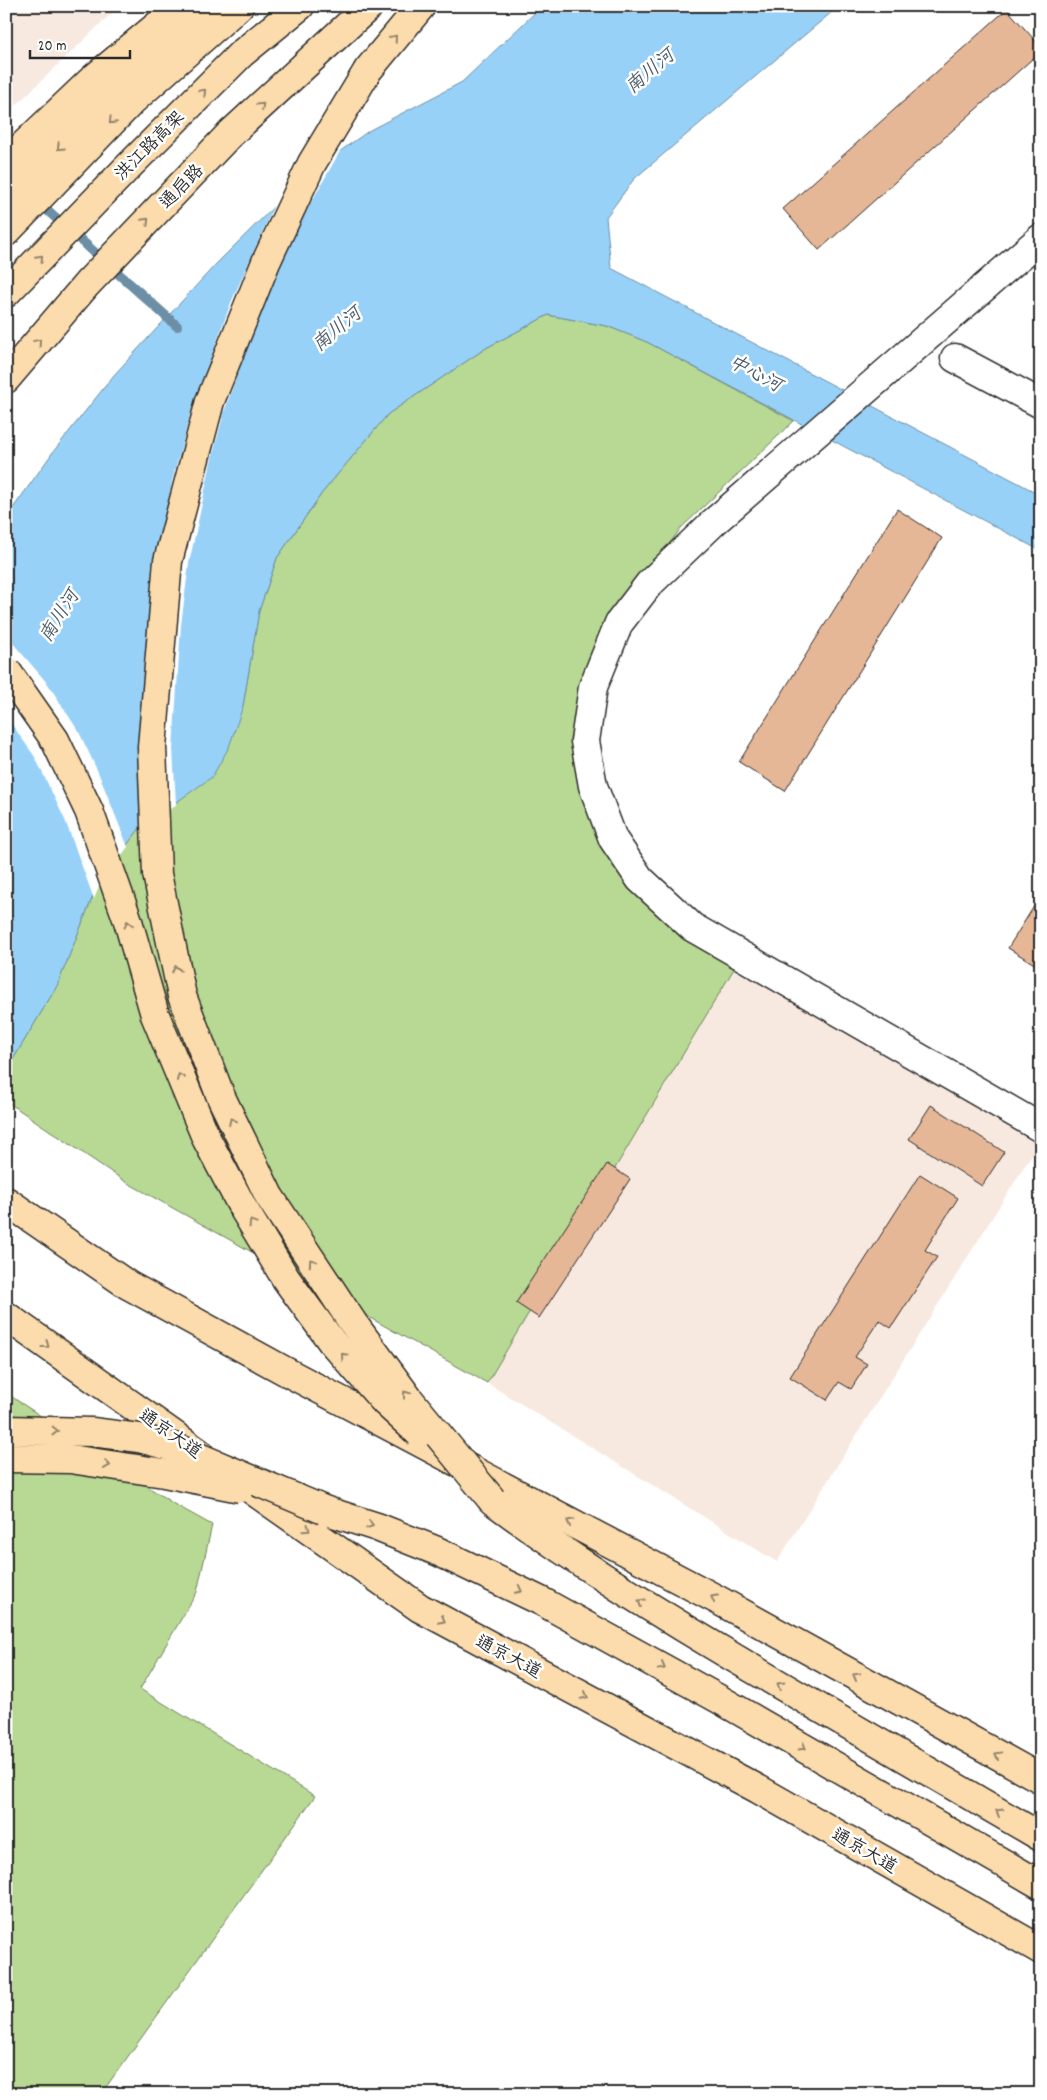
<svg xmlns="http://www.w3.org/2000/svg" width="1047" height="2100" font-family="Dekko,'LXGW WenKai TC',sans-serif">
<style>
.built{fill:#f8e9e0}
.green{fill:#b7d993;stroke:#71825f}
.water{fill:#98d1f8;stroke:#6c8fa6}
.pier{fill:#fff}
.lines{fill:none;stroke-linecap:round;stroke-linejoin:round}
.stream{stroke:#6c8fa6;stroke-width:10}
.building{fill:#e6b797;stroke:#2b2b2b}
.minor-casing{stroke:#2b2b2b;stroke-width:31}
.major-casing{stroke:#2b2b2b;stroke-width:31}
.highway-casing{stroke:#2b2b2b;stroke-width:31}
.minor{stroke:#fff;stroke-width:28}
.major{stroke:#fcdcac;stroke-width:28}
.highway{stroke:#fcdcac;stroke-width:28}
.highway-bridge-casing{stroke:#2b2b2b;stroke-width:31;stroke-linecap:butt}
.highway-bridge{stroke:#fcdcac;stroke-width:28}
.oneway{stroke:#94846c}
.labels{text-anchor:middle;stroke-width:5;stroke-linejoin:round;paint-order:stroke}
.street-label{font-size:18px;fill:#2b2b2b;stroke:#fff}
.water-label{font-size:19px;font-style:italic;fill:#4c5d68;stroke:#fff}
</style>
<rect width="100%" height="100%" fill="#fff"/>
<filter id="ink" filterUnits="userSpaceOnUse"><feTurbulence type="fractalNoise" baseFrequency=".02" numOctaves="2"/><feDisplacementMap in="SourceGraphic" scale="10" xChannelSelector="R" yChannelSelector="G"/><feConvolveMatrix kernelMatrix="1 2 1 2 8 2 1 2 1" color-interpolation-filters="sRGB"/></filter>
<g filter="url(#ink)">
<g class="built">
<polygon points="6,6 119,6 6,115"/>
<polygon points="735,967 1039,1143 777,1562 487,1383"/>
</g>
<g class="green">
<polygon points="548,315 607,326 647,342 794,421 681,528 601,636 573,732 593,825 647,905 735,967 487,1383 126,1182 6,1101 6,1071 57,986 99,881 140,828 167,808 243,706 259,611 277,558 322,493 388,414 486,348"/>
<polygon points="6,1393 174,1504 212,1525 197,1592 140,1689 315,1796 101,2094 6,2094"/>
</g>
<polygon class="water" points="542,6 839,6 634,179 606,217 611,268 1041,495 1041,551 647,342 607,326 548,315 486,348 388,414 322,493 277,558 259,611 243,706 229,747 212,777 140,828 99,881 57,986 6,1071 6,518 53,452 114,375 217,263 305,176 370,130 462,82"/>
<g class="pier">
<polygon points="343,146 304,215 285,255 247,348 225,409 212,458 189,563 181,625 173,749 176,805 143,828 165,525 172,481 190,415 230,305 276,201 303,174"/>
<polygon points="6,635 48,684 79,732 98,772 128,847 101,882 94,899 65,820 35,757 6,716"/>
</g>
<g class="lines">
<polyline class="stream" points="37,201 177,326"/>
</g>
<g class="building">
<polygon points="1007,9 1041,47 1041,51 819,250 783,209"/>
<polygon points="897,509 942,538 785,791 739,762"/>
<polygon points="1041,895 1041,968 1008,948"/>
<polygon points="931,1105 1004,1152 982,1186 909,1139"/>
<polygon points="607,1164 630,1179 539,1318 516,1303"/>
<polygon points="920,1174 958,1198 925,1250 937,1257 891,1328 879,1320 855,1357 867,1364 851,1389 839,1382 827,1400 790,1377"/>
</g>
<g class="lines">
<defs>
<g id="minor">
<polyline points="1041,238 715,521 649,584 619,623 593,687 585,741 593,786 613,839 640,879 692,927 1041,1128"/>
<polyline points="955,358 1041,404"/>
</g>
<g id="major">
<polyline points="6,199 174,37 211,6"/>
<polyline points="6,379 87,284 228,136 369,6"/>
<polyline points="6,1201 128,1285 285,1371 718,1600 1041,1779"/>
<polyline points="6,1316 199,1453"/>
<polyline points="238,1480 420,1608 758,1789 1041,1950"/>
</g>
<g id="highway">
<polyline points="368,70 421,6"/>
<polyline points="6,162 93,79 181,6"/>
<polyline points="6,232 132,101 239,6"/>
<polyline points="6,293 126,169 241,54 300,6"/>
<path d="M492 1500C575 1562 663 1616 753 1669 848 1725 944 1781 1041 1837"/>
<polyline points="324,1510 377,1527 437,1551 543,1602 719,1699 1041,1885"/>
</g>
</defs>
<use href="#minor" class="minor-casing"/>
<use href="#major" class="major-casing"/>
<use href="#highway" class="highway-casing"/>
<use href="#minor" class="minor"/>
<use href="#major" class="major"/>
<use href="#highway" class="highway"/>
<defs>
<g id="highway-bridge">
<polyline points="368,70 312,163 266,262 210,401 168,561 152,747 157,874 182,996 221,1097 269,1196 353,1323 409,1399 492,1500"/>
<polyline points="6,670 55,740 89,811 128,921 155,1015 207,1140 243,1208 286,1279 332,1342 385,1402 419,1433"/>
<polyline points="6,1430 92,1432 139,1438 177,1448 324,1510"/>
<polyline points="6,1458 70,1459 164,1473 240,1488"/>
</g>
</defs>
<use href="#highway-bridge" class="highway-bridge-casing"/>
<use href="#highway-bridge" class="highway-bridge"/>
</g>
<defs><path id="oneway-chevron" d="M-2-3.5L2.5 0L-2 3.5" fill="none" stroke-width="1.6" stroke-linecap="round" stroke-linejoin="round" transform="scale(1.25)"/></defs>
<g class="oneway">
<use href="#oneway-chevron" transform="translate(394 38) rotate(-50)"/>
<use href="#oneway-chevron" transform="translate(203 92) rotate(-45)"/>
<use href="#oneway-chevron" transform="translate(261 106) rotate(-43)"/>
<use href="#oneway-chevron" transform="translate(112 121) rotate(134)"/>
<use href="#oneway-chevron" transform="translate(60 147) rotate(136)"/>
<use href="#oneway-chevron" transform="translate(146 221) rotate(-46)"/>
<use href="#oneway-chevron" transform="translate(40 258) rotate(-46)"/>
<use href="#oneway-chevron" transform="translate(38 342) rotate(-50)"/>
<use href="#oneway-chevron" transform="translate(128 924) rotate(-107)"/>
<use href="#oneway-chevron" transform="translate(176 969) rotate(-101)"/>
<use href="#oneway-chevron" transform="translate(180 1077) rotate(-113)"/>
<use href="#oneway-chevron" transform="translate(232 1121) rotate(-116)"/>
<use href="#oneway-chevron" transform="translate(252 1223) rotate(-121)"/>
<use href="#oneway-chevron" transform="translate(312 1262) rotate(-124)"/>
<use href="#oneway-chevron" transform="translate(46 1345) rotate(36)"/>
<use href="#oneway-chevron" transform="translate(344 1356) rotate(-132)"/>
<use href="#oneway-chevron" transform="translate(406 1394) rotate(-127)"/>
<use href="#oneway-chevron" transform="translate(55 1431) rotate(1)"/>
<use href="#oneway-chevron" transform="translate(107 1465) rotate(8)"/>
<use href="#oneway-chevron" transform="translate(570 1522) rotate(-152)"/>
<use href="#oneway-chevron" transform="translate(370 1525) rotate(18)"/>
<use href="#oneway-chevron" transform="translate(307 1529) rotate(35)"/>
<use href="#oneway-chevron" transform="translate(519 1590) rotate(27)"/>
<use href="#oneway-chevron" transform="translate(714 1598) rotate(-152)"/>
<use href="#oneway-chevron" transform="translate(641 1602) rotate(-149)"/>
<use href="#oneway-chevron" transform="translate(442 1620) rotate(28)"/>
<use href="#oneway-chevron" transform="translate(662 1667) rotate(29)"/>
<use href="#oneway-chevron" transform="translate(856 1676) rotate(-151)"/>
<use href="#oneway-chevron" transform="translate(780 1685) rotate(-149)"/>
<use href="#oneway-chevron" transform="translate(585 1696) rotate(28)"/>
<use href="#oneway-chevron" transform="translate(803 1747) rotate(30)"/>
<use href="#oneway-chevron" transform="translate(998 1755) rotate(-151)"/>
<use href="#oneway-chevron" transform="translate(999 1812) rotate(-150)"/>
</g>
</g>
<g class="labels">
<g class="street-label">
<text transform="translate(149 145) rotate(-45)" y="6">洪江路高架</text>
<text transform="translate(181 186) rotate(-46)" y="6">通启路</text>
<text transform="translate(171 1433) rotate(35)" y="6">通京大道</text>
<text transform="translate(509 1656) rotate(28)" y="6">通京大道</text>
<text transform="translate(865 1850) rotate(30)" y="6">通京大道</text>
</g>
<g class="water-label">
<text transform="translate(649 70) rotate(-40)" y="7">南川河</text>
<text transform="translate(336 328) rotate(-40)" y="7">南川河</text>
<text transform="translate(756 372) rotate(28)" y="7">中心河</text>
<text transform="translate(58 615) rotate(-58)" y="7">南川河</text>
</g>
</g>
<rect width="1047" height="2100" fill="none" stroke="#fff" stroke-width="25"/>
<rect x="12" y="12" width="1022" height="2075" fill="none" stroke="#2b2b2b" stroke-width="2" filter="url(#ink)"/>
<path d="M30 50v8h100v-8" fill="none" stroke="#2b2b2b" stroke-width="2.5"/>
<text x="38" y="50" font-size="15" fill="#2b2b2b" stroke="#ffffff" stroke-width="4" paint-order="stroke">20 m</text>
</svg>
